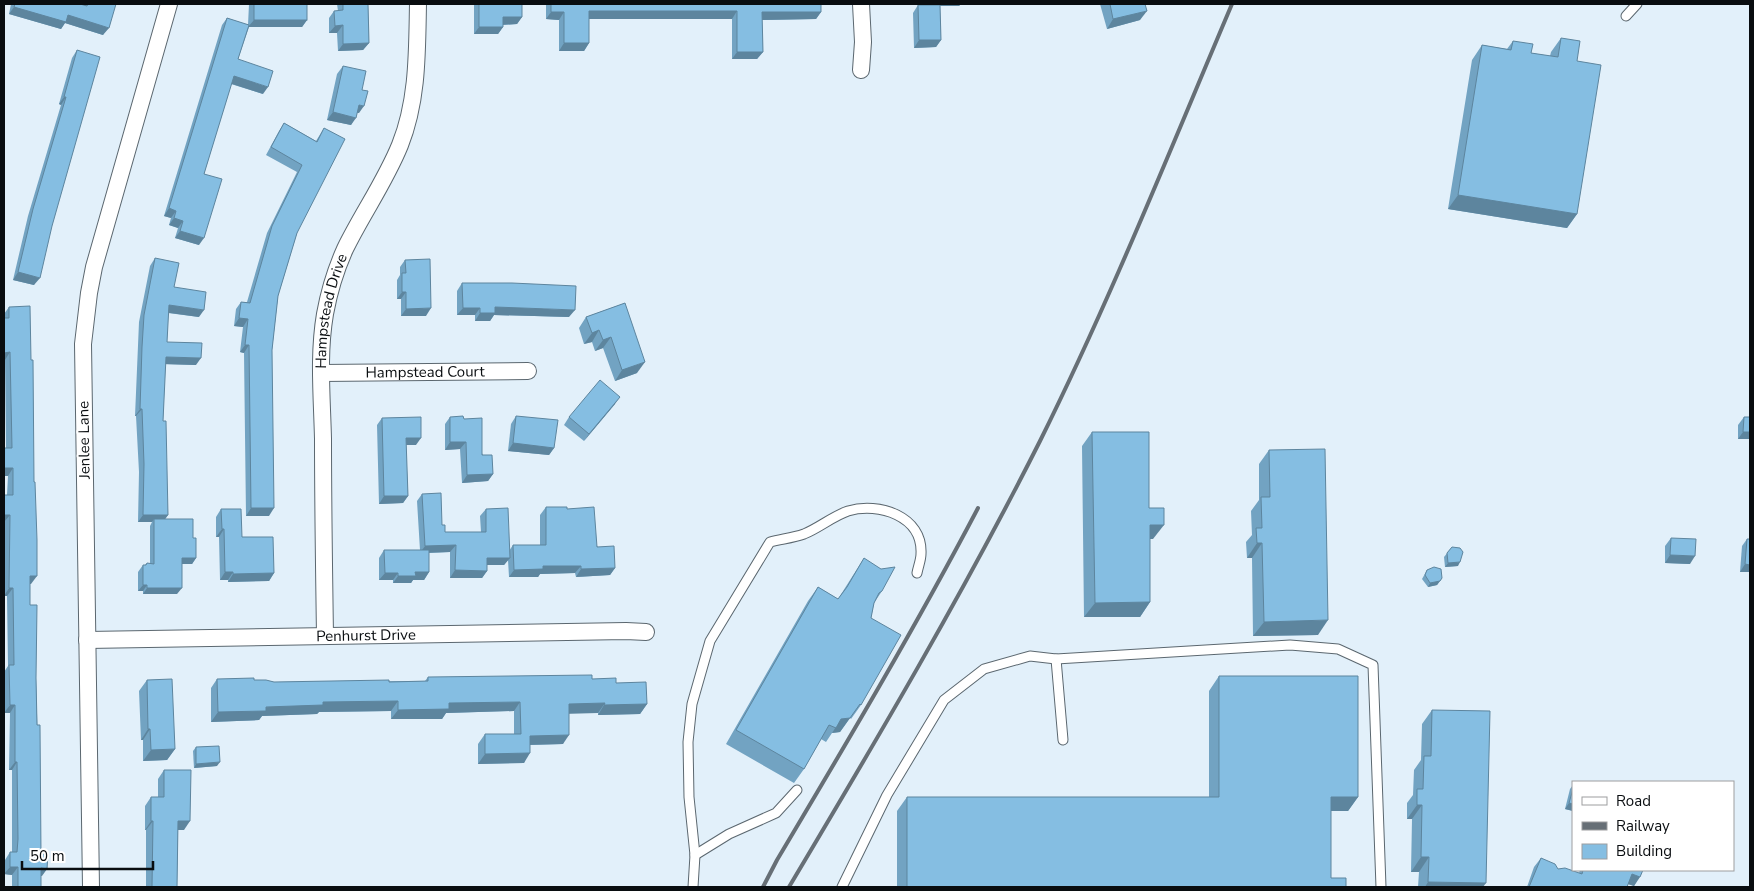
<svg xmlns="http://www.w3.org/2000/svg" width="1754" height="891" font-family="'Nunito Sans',sans-serif">
<style>
.lines{fill:none;stroke-linecap:round;stroke-linejoin:round}
.lane-casing{stroke:#5b676f;stroke-width:11}
.street-casing{stroke:#5b676f;stroke-width:18}
.lane{stroke:#fff;stroke-width:9}
.street{stroke:#fff;stroke-width:16}
.rail{stroke:#676f76;stroke-width:4}
.wall{fill:#72a3c2}
.shaded-wall{fill:#5d859e}
.building{fill:#85bee2;stroke:#5d859e}
.labels{text-anchor:middle;stroke-width:4;stroke-linejoin:round;paint-order:stroke}
.street-label{font-size:15px;fill:#090d10;stroke:#fff}
</style>
<rect width="100%" height="100%" fill="#e2f0fa"/>
<g class="lines">
<defs>
<g id="lane">
<polyline points="1626,16 1637,4"/>
<polyline points="1056,659 1063,740"/>
<polyline points="695,855 729,834 776,813 797,790"/>
<path d="M693 887 695 855 689 797 688 742 692 704 710 641 770 542C781 539 793 538 804 534 819 528 833 516 848 511 879 502 923 516 921 554 921 560 918 567 917 573"/>
<polyline points="842,887 887,795 944,700 984,669 1030,656 1056,659 1290,645 1338,649 1373,665 1381,887"/>
</g>
<g id="street">
<polyline points="861,4 863,42 861,70"/>
<path id="s1" d="M321 373 528 371"/>
<path id="s2" d="M325 635C324 570 323 504 323 439 322 397 318 355 325 314 329 292 336 269 345 249 362 214 385 182 400 145 418 100 417 52 418 4"/>
<path id="s3" d="M87 640 626 631 646 632"/>
<polyline points="91,887 83,344 89,293 94,267 169,4"/>
</g>
</defs>
<use href="#lane" class="lane-casing"/>
<use href="#street" class="street-casing"/>
<use href="#lane" class="lane"/>
<use href="#street" class="street"/>
<g class="rail">
<path d="M763 887 777 860C846 744 915 628 978 508"/>
<path d="M789 887C876 741 963 594 1040 441 1111 298 1170 150 1232 4"/>
</g>
</g>
<g class="wall">
<polygon points="11,4 80,4 84,5 85,4 116,4 103,35 65,23 61,29 9,14"/>
<polygon points="249,4 307,4 307,20 302,27 249,27 238,59 263,94 231,84 204,174 199,245 175,238 178,228 169,225 171,218 164,216 222,25 227,18 248,25"/>
<polygon points="337,4 368,4 369,43 363,50 338,51 337,33 329,33 329,18 334,11 338,11"/>
<polygon points="475,4 522,4 522,17 517,24 503,25 503,27 498,34 474,34 474,5"/>
<polygon points="546,4 821,4 821,12 816,19 762,20 763,52 757,59 732,59 732,19 589,19 589,43 584,51 559,51 559,20 546,19"/>
<polygon points="935,4 961,4 959,6 940,6 941,40 936,47 914,48 913,13 918,5 935,5"/>
<polygon points="1100,4 1145,4 1140,20 1107,29"/>
<polygon points="1561,38 1577,214 1567,228 1448,209 1472,60 1482,45 1507,49 1513,41 1531,53 1550,56 1551,52"/>
<polygon points="77,50 34,285 13,280 28,216 61,105 59,104 72,58"/>
<polygon points="343,66 362,90 359,113 357,113 351,125 327,120 337,74"/>
<polygon points="284,123 316,141 324,128 297,233 278,296 272,350 269,516 246,516 244,353 240,352 243,327 234,326 236,309 241,302 247,302 267,233 297,172 266,155 279,131"/>
<polygon points="155,258 174,287 199,317 168,313 167,342 196,365 165,364 163,421 168,515 165,519 193,538 196,558 192,564 182,564 177,594 143,594 143,591 138,591 138,572 143,565 145,565 147,563 150,564 150,526 152,522 138,522 139,472 136,416 135,416 139,322 150,266"/>
<polygon points="405,260 426,316 401,316 401,299 397,299 397,280 400,275 400,267"/>
<polygon points="462,283 569,317 494,315 490,321 475,321 475,315 457,315 457,291"/>
<polygon points="625,303 637,373 615,381 603,348 595,351 592,342 584,344 579,328 586,317"/>
<polygon points="9,307 31,584 30,584 30,605 36,678 41,854 47,869 41,876 41,887 12,887 12,875 4,874 5,860 10,852 12,852 12,770 9,770 10,713 4,713 4,672 8,666 7,596 4,596 4,522 7,495 8,476 6,448 5,360 4,360 4,314"/>
<polygon points="615,404 584,441 564,425 569,417"/>
<polygon points="516,416 554,448 549,455 508,451 511,424"/>
<polygon points="450,417 464,419 493,474 488,481 462,483 460,449 445,450 445,424"/>
<polygon points="1744,417 1750,439 1738,439 1738,425"/>
<polygon points="382,418 416,445 406,445 408,496 403,503 379,504 377,425"/>
<polygon points="1092,432 1149,508 1153,539 1150,539 1150,602 1140,617 1084,617 1082,446"/>
<polygon points="1269,450 1318,635 1253,636 1252,558 1247,558 1246,542 1252,535 1251,511 1259,500 1259,464"/>
<polygon points="422,494 442,525 445,532 481,532 480,516 486,509 509,551 513,545 540,545 540,515 546,507 567,509 615,568 610,575 576,577 575,573 540,574 538,577 509,577 508,560 504,565 487,565 487,571 482,578 450,578 450,552 429,553 429,572 424,580 413,580 411,583 393,583 393,580 379,580 379,558 384,550 420,550 417,501"/>
<polygon points="221,509 242,537 274,573 269,581 228,582 228,580 220,580 219,537 216,537 216,517"/>
<polygon points="1671,538 1690,564 1665,563 1665,546"/>
<polygon points="1747,539 1750,572 1740,572 1742,546"/>
<polygon points="1452,547 1458,566 1445,567 1444,557"/>
<polygon points="864,558 882,591 874,603 871,618 861,705 851,719 850,718 840,732 832,733 826,742 821,739 804,769 794,783 726,744 808,601 818,587 838,599"/>
<polygon points="1427,570 1442,578 1437,585 1428,587 1422,579"/>
<polygon points="1219,676 1358,797 1348,811 1331,811 1331,878 1346,887 897,887 897,811 907,797 1209,797 1209,691"/>
<polygon points="428,677 592,679 616,683 647,704 640,714 598,715 598,713 569,713 563,744 530,745 524,763 478,764 478,744 485,734 514,734 514,711 446,713 442,719 391,719 391,711 319,712 317,714 262,716 259,720 211,722 211,688 217,679 254,680 274,682 425,681"/>
<polygon points="147,680 175,749 167,760 143,761 143,740 141,740 139,691"/>
<polygon points="1432,710 1483,887 1418,887 1419,872 1411,872 1412,819 1407,819 1407,803 1413,795 1414,770 1421,760 1422,724"/>
<polygon points="196,747 217,766 194,768 193,751"/>
<polygon points="164,770 184,830 178,830 177,887 146,887 146,830 145,830 145,806 151,797 158,797 158,779"/>
<polygon points="1573,785 1573,811 1565,809 1570,789"/>
<polygon points="1541,858 1558,869 1579,873 1580,870 1643,870 1634,886 1628,884 1627,887 1527,887 1534,867"/>
</g>
<g class="shaded-wall">
<polygon points="936,4 961,4 959,6 935,6"/>
<polygon points="14,7 68,15 109,28 103,35 65,23 61,29 9,14"/>
<polygon points="589,11 737,11 732,19 584,19"/>
<polygon points="1147,11 1140,20 1107,29 1113,19"/>
<polygon points="551,12 564,12 559,20 546,19"/>
<polygon points="762,12 821,12 816,19 757,20"/>
<polygon points="503,17 522,17 517,24 498,25"/>
<polygon points="254,20 307,20 302,27 248,27"/>
<polygon points="343,25 337,33 329,33 335,26"/>
<polygon points="479,27 503,27 498,34 474,34"/>
<polygon points="919,40 941,40 936,47 914,48"/>
<polygon points="369,43 363,50 338,51 343,44"/>
<polygon points="564,43 589,43 584,51 559,51"/>
<polygon points="737,52 763,52 757,59 732,59"/>
<polygon points="234,76 268,87 263,94 229,83"/>
<polygon points="64,97 66,97 61,105 59,104"/>
<polygon points="359,105 364,106 359,113 354,112"/>
<polygon points="333,112 356,118 351,125 327,120"/>
<polygon points="1458,195 1577,214 1567,228 1448,209"/>
<polygon points="169,208 176,211 171,218 164,216"/>
<polygon points="174,218 183,221 178,228 169,225"/>
<polygon points="180,231 204,238 199,245 175,238"/>
<polygon points="18,272 40,278 34,285 13,280"/>
<polygon points="402,292 406,292 401,299 397,299"/>
<polygon points="169,305 204,310 199,317 163,312"/>
<polygon points="495,307 575,310 569,317 494,315 490,321 475,321 480,313"/>
<polygon points="431,308 426,316 401,316 406,309"/>
<polygon points="463,308 480,308 475,315 457,315"/>
<polygon points="239,318 248,319 243,327 234,326"/>
<polygon points="599,330 592,342 584,344 592,333"/>
<polygon points="611,337 603,348 595,351 603,340"/>
<polygon points="245,345 249,345 244,353 240,352"/>
<polygon points="10,352 5,360 4,360 4,353"/>
<polygon points="166,357 201,358 196,365 161,364"/>
<polygon points="645,362 637,373 615,381 622,370"/>
<polygon points="620,397 615,404 584,441 589,434"/>
<polygon points="140,409 142,409 136,416 135,416"/>
<polygon points="1743,432 1750,432 1750,439 1738,439"/>
<polygon points="406,438 421,438 416,445 401,445"/>
<polygon points="450,442 466,442 460,449 445,450"/>
<polygon points="513,443 554,448 549,455 508,451"/>
<polygon points="4,468 13,468 8,476 4,476"/>
<polygon points="493,474 488,481 462,483 467,475"/>
<polygon points="384,496 408,496 403,503 379,504"/>
<polygon points="251,508 274,508 269,516 246,516"/>
<polygon points="4,515 10,515 4,522"/>
<polygon points="143,515 168,515 163,522 154,519 152,522 138,522"/>
<polygon points="1150,525 1164,525 1153,539 1140,539"/>
<polygon points="222,529 224,529 219,537 216,537"/>
<polygon points="1257,543 1262,543 1252,558 1247,558"/>
<polygon points="456,545 450,552 420,553 425,546"/>
<polygon points="1670,555 1695,556 1690,564 1665,563"/>
<polygon points="182,558 196,558 192,564 178,564"/>
<polygon points="487,558 510,558 504,565 482,565"/>
<polygon points="1460,562 1458,566 1445,567 1448,563"/>
<polygon points="1745,564 1750,565 1750,572 1740,572"/>
<polygon points="543,566 581,566 575,573 540,574 538,577 509,577 514,570"/>
<polygon points="615,568 610,575 576,577 581,569"/>
<polygon points="455,570 487,571 482,578 450,578"/>
<polygon points="225,572 233,572 228,580 220,580"/>
<polygon points="415,572 429,572 424,580 413,580 411,583 393,583 398,576"/>
<polygon points="274,573 269,581 228,582 233,574"/>
<polygon points="385,573 398,573 393,580 379,580"/>
<polygon points="30,576 37,576 31,584 24,584"/>
<polygon points="1440,581 1437,585 1428,587 1430,583"/>
<polygon points="143,585 147,585 143,591 138,591"/>
<polygon points="9,588 13,588 7,596 4,596"/>
<polygon points="147,588 182,588 177,594 143,594"/>
<polygon points="1150,602 1140,617 1084,617 1095,603"/>
<polygon points="1328,620 1318,635 1253,636 1264,622"/>
<polygon points="398,701 391,711 319,712 317,714 262,716 259,720 211,722 218,712 323,702"/>
<polygon points="520,702 514,711 446,713 442,719 391,719 398,710 449,703"/>
<polygon points="605,703 598,713 562,714 569,704"/>
<polygon points="647,704 640,714 598,715 604,705"/>
<polygon points="10,705 15,705 10,713 4,713"/>
<polygon points="850,718 840,732 832,733 841,719"/>
<polygon points="148,729 150,729 143,740 141,740"/>
<polygon points="569,735 563,744 524,745 530,736"/>
<polygon points="175,749 167,760 143,761 151,750"/>
<polygon points="530,753 524,763 478,764 485,754"/>
<polygon points="15,762 17,762 12,770 9,770"/>
<polygon points="220,762 217,766 194,768 196,764"/>
<polygon points="1331,797 1358,797 1348,811 1321,811"/>
<polygon points="1569,803 1573,804 1573,811 1565,809"/>
<polygon points="1417,805 1422,805 1412,819 1407,819"/>
<polygon points="151,821 153,821 146,830 145,830"/>
<polygon points="178,821 190,821 184,830 172,830"/>
<polygon points="1421,857 1429,857 1419,872 1411,872"/>
<polygon points="10,867 18,867 12,875 4,874"/>
<polygon points="41,868 47,869 42,876 36,876"/>
<polygon points="1632,874 1640,877 1634,886 1625,883"/>
<polygon points="1428,882 1486,883 1483,887 1425,887"/>
</g>
<g class="building">
<polygon points="15,4 80,4 87,6 88,4 116,4 109,28 68,15 66,22 14,7"/>
<rect x="254" y="4" width="53" height="16"/>
<polygon points="343,4 368,4 369,43 343,44 343,25 335,26 334,11 343,10"/>
<polygon points="479,4 522,4 522,17 503,17 503,27 479,27"/>
<polygon points="551,4 821,4 821,12 762,12 763,52 737,52 737,11 589,11 589,43 564,43 564,12 551,12"/>
<polygon points="1110,4 1145,4 1147,11 1113,19"/>
<polygon points="918,5 940,5 941,40 919,40"/>
<polygon points="227,18 249,25 238,59 273,71 268,87 234,76 204,174 222,179 204,238 180,231 183,221 174,218 176,211 169,208"/>
<polygon points="1561,38 1580,41 1577,61 1601,65 1577,214 1458,195 1482,45 1511,50 1513,41 1533,44 1531,53 1558,57"/>
<polygon points="77,50 100,57 52,226 40,278 18,272 33,209 66,97 64,97"/>
<polygon points="343,66 366,71 362,90 368,91 364,106 359,105 356,118 333,112"/>
<polygon points="284,123 317,142 324,128 345,139 297,233 278,296 272,350 274,508 251,508 249,345 245,345 248,319 239,318 241,302 250,303 272,226 302,165 271,147"/>
<polygon points="155,258 179,263 174,287 206,292 204,310 169,305 167,342 202,343 201,358 166,357 163,421 166,421 168,515 143,515 144,464 142,409 140,409 142,347 144,315"/>
<polygon points="430,259 431,308 406,309 406,292 402,292 402,273 406,273 405,260"/>
<polygon points="462,283 512,283 576,286 575,310 495,307 495,313 480,313 480,308 463,308"/>
<polygon points="625,303 645,362 622,370 611,337 603,340 599,330 592,333 586,317"/>
<polygon points="30,306 31,360 33,360 34,482 35,482 37,540 37,576 30,576 30,605 37,605 36,678 37,725 40,725 41,854 48,854 47,869 41,868 41,887 18,887 18,867 10,867 10,852 17,852 18,839 17,762 15,762 15,705 10,705 9,665 14,665 13,588 9,588 10,515 4,515 4,495 13,495 13,468 4,468 4,448 12,448 10,352 4,353 4,318 9,318 9,307"/>
<polygon points="600,380 620,397 589,434 569,417"/>
<polygon points="463,416 464,419 482,418 482,455 492,455 493,474 467,475 466,442 450,442 450,417"/>
<polygon points="516,416 558,420 554,448 513,443"/>
<polygon points="421,417 421,438 406,438 408,496 384,496 382,418"/>
<polygon points="1744,417 1750,417 1750,432 1743,432"/>
<polygon points="1092,432 1149,432 1149,508 1164,508 1164,525 1150,525 1150,602 1095,603"/>
<polygon points="1325,449 1328,620 1264,622 1262,543 1257,543 1256,528 1262,528 1261,497 1270,497 1269,450"/>
<polygon points="441,493 442,525 445,525 445,532 486,532 486,509 508,508 510,558 487,558 487,571 455,570 456,545 425,546 422,494"/>
<polygon points="546,507 567,507 567,509 594,507 597,547 614,546 615,568 581,569 581,566 543,566 543,569 514,570 513,545 546,545"/>
<polygon points="221,509 241,509 242,537 273,537 274,573 233,574 233,572 225,572 224,529 222,529"/>
<polygon points="154,519 193,519 193,538 196,538 196,558 182,558 182,588 147,588 147,585 143,585 143,565 146,565 147,563 154,564"/>
<polygon points="1671,538 1696,539 1695,556 1670,555"/>
<polygon points="1747,539 1750,539 1750,565 1745,564"/>
<polygon points="1452,547 1460,548 1463,552 1460,562 1448,563 1447,553"/>
<polygon points="384,550 429,550 429,572 415,572 416,576 398,576 398,573 385,573"/>
<polygon points="864,558 881,569 895,567 882,591 879,593 874,603 871,618 901,635 861,705 860,704 850,718 841,719 836,728 829,725 804,769 736,730 818,587 838,599 847,587"/>
<polygon points="1434,567 1441,569 1442,578 1440,581 1430,583 1425,575 1427,570"/>
<polygon points="592,675 592,679 616,678 616,683 646,682 647,704 604,705 605,703 569,704 569,735 530,736 530,753 485,754 485,734 521,734 520,702 449,703 449,709 398,710 398,701 323,702 323,705 266,707 266,711 218,712 217,679 254,678 254,680 266,680 274,682 389,680 389,682 428,681 428,677"/>
<polygon points="1219,676 1358,676 1358,797 1331,797 1331,878 1346,878 1346,887 907,887 907,797 1219,797"/>
<polygon points="172,679 175,749 151,750 150,729 148,729 147,680"/>
<polygon points="1432,710 1490,711 1486,883 1428,882 1429,857 1421,857 1422,805 1417,805 1417,789 1423,789 1424,756 1431,756"/>
<polygon points="219,746 220,762 196,764 196,747"/>
<polygon points="164,770 191,770 190,821 178,821 177,887 152,887 153,821 151,821 151,797 164,797"/>
<polygon points="1573,789 1573,804 1569,803"/>
<polygon points="1541,858 1555,864 1558,869 1565,868 1582,874 1583,870 1643,870 1640,877 1632,874 1627,887 1529,887"/>
</g>
<g class="labels">
<g class="street-label">
<text dy="5" stroke="none"><textPath href="#s2" startOffset="325">Hampstead Drive</textPath></text>
<text dy="5" stroke="none"><textPath href="#s1" startOffset="104">Hampstead Court</textPath></text>
<text transform="translate(84 440) rotate(-91)" y="5">Jenlee Lane</text>
<text dy="5" stroke="none"><textPath href="#s3" startOffset="279">Penhurst Drive</textPath></text>
</g>
</g>
<rect width="1754" height="891" fill="none" stroke="#090d10" stroke-width="10"/>
<rect x="1572" y="781" width="162" height="90" fill="#ffffff" stroke="#9d9e9f"/>
<rect x="1582" y="797" width="25" height="8" fill="#ffffff" stroke="#9d9e9f"/>
<text x="1616" y="806" font-size="15" fill="#090d10">Road</text>
<rect x="1582" y="822" width="25" height="8" fill="#676f76" stroke="#9d9e9f"/>
<text x="1616" y="831" font-size="15" fill="#090d10">Railway</text>
<rect x="1582" y="844" width="25" height="15" fill="#85bee2" stroke="#9d9e9f"/>
<text x="1616" y="856" font-size="15" fill="#090d10">Building</text>
<path d="M22 861v8h131v-8" fill="none" stroke="#090d10" stroke-width="2.5"/>
<text x="30" y="861" font-size="15" fill="#090d10" stroke="#ffffff" stroke-width="4" paint-order="stroke">50 m</text>
</svg>
